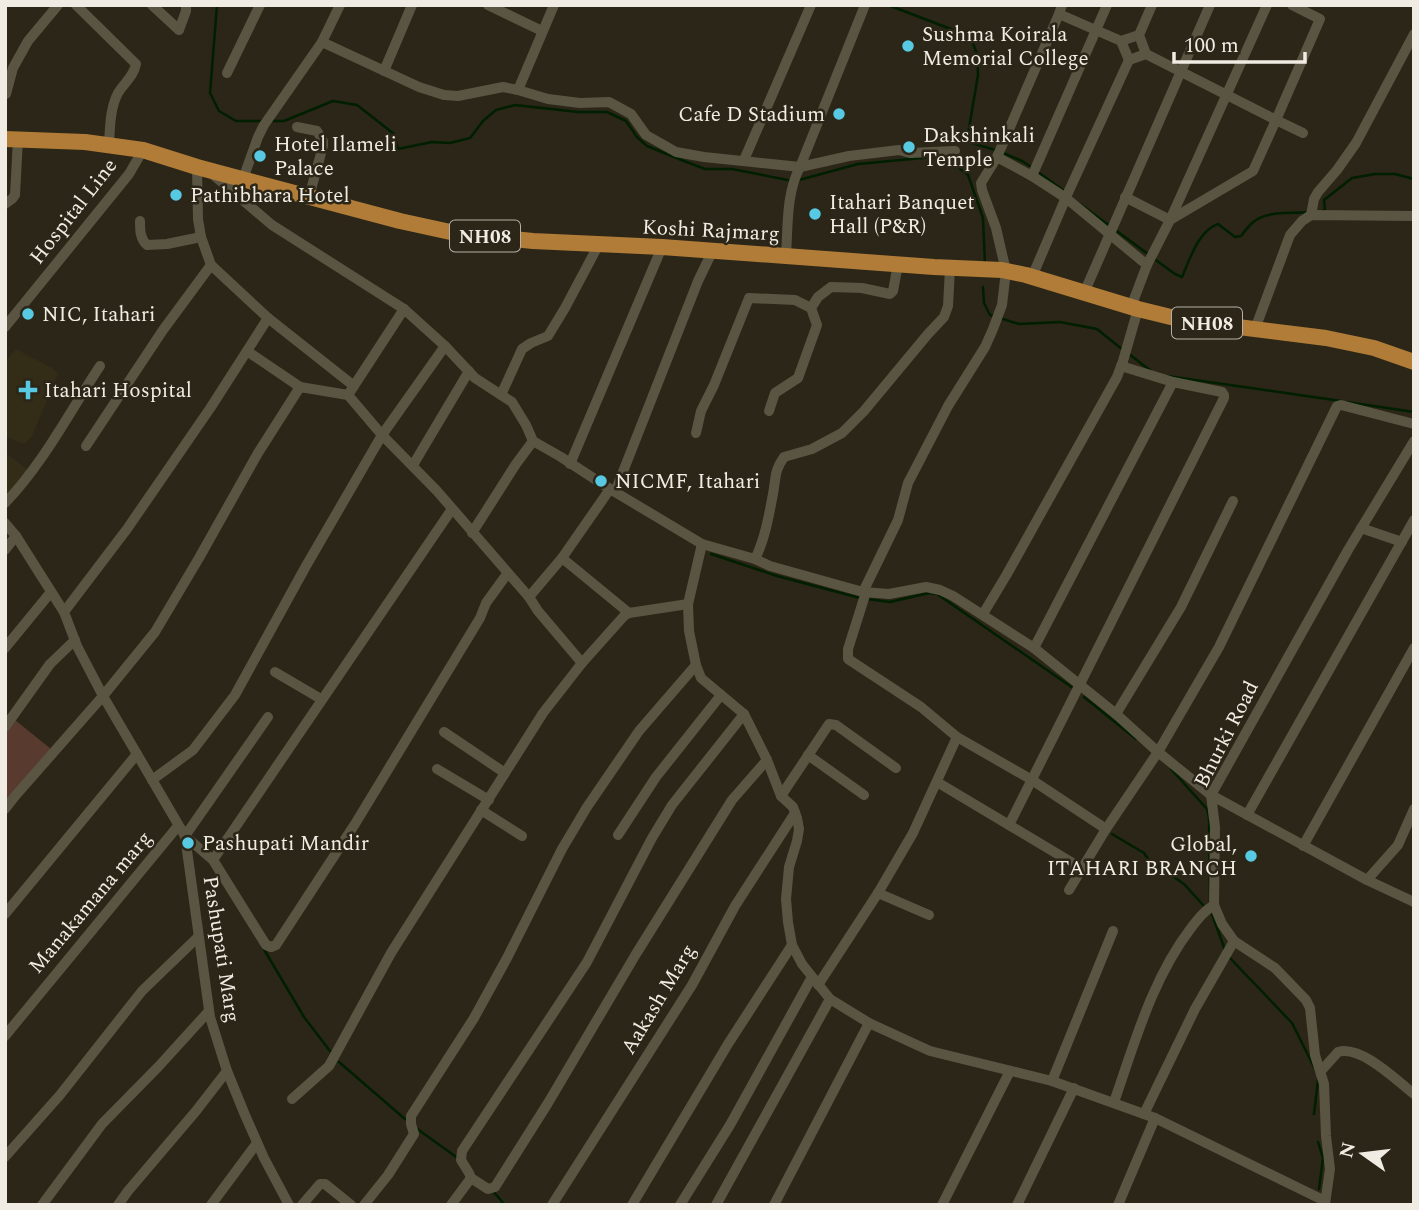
<svg xmlns="http://www.w3.org/2000/svg" width="1419" height="1210" font-family="Spectral,serif">
<style>
.built{fill:#332c16}
.green{fill:#583a2e}
.lines{fill:none;stroke-linecap:round;stroke-linejoin:round}
.stream{stroke:#001f00;stroke-width:2.5}
.street{stroke:#5a5443;stroke-width:10}
.primary{stroke:#b07c37;stroke-width:16}
.poi-dot{fill:#58c9e3;stroke:#2b2617;stroke-width:2.5}
.labels{text-anchor:middle;stroke-width:5;stroke-linejoin:round;paint-order:stroke}
.shield{fill:#2b2617;stroke:#b5b1a6;stroke-width:2}
.shield-label{font-size:19px;font-weight:bold;fill:#f0ece3}
.poi-label{font-size:21px;fill:#f0ece3;stroke:#2b2617;text-anchor:start}
.street-label{font-size:21px;fill:#f0ece3;stroke:#2b2617}
</style>
<rect width="100%" height="100%" fill="#2b2617"/>
<g class="built">
<polygon points="16,349 52,368 58,374 32,436 24,444 5,436 5,362"/>
<polygon points="6,453 28,470 5,500 5,455"/>
</g>
<polygon class="green" points="15,720 51,749 5,808 5,734"/>
<g class="lines">
<g class="stream">
<polyline points="217,5 210,93 219,111 236,121 262,121"/>
<polyline points="888,5 956,31 972,41 977,54 978,75 968,134 972,143 995,150"/>
<polyline points="272,121 284,121 333,101 357,105 394,134 398,149 432,142 450,143 470,138 483,121 496,110 515,105 578,112 607,112 626,121 637,137 647,146 684,161 705,169 732,169 793,181"/>
<polyline points="1001,152 1022,161 1033,168"/>
<polyline points="1038,172 1064,191"/>
<polyline points="799,180 858,164 944,156 968,175 983,218 985,264"/>
<polyline points="1080,204 1148,254"/>
<polyline points="1322,211 1325,210 1324,200 1352,178 1375,174 1395,174 1414,179"/>
<path d="M1153 258 1175 274 1182 277C1190 259 1198 231 1218 224L1235 237 1241 236C1244 232 1248 227 1252 223 1266 210 1290 214 1308 212"/>
<polyline points="983,287 984,303 990,315 1019,324 1060,322 1097,329 1123,350"/>
<polyline points="1129,354 1151,371"/>
<polyline points="1167,376 1341,401"/>
<polyline points="1347,402 1414,412"/>
<polyline points="711,554 777,576 860,598"/>
<polyline points="867,599 890,602 929,593 937,594 1073,688"/>
<polyline points="1084,697 1136,739"/>
<polyline points="1171,769 1207,809 1209,818 1210,902"/>
<polyline points="1112,834 1144,853 1148,859 1184,884 1204,906"/>
<polyline points="1212,914 1225,950"/>
<polyline points="262,946 304,1017 330,1051"/>
<polyline points="1229,957 1292,1023 1317,1073"/>
<polyline points="339,1062 405,1119"/>
<polyline points="1314,1114 1318,1080"/>
<polyline points="416,1128 459,1159"/>
<polyline points="1318,1142 1323,1158 1319,1189"/>
<polyline points="492,1190 505,1205"/>
</g>
<g class="street">
<path d="M76 5 136 64C134 76 124 83 118 93 110 108 110 128 109 144"/>
<polyline points="152,5 179,30 186,11 186,5"/>
<polyline points="340,5 322,42 419,87 444,95 458,96 503,87 518,90"/>
<polyline points="488,5 542,31"/>
<polyline points="554,5 518,90 548,99 580,103 609,102 631,114 646,135 676,152 704,157 800,167 849,156 899,150 910,153 955,151"/>
<polyline points="1062,5 1059,14 1121,41"/>
<polyline points="1292,5 1320,19 1276,120 1303,133"/>
<polyline points="1059,14 997,157 1032,176 1066,198 1147,265"/>
<polyline points="1139,35 1121,41 1129,60 1146,54"/>
<polyline points="384,71 412,5"/>
<polyline points="227,73 260,5"/>
<polyline points="6,94 13,68 28,41 58,5"/>
<polyline points="297,127 317,131 323,141 323,146 309,197"/>
<polyline points="744,160 811,5"/>
<polyline points="197,167 198,219 201,237 211,265 268,318 354,386"/>
<polyline points="211,173 272,225 404,309 414,318 445,346 475,378 512,402 526,425 533,441 561,457 610,489 702,544 755,559 770,566 863,592 889,594 926,587 940,590 953,596 1034,648 1116,714 1158,752 1211,795 1367,880 1414,902"/>
<polyline points="1032,176 1107,5"/>
<polyline points="243,179 258,137 264,125 322,42"/>
<polyline points="1125,197 1170,220 1267,5"/>
<polyline points="5,204 12,199 15,195 18,139"/>
<polyline points="1311,215 1314,199 1318,192 1337,170 1356,143 1414,34"/>
<path d="M140 221C140 230 140 239 147 245L167 244 201 237"/>
<path d="M786 255C788 227 786 193 800 167L865 5"/>
<polyline points="1032,277 1067,195 1129,60"/>
<polyline points="1084,293 1210,5"/>
<polyline points="1131,307 1147,265 1170,220 1253,171 1276,120 1146,54 1139,35 1152,5"/>
<polyline points="5,327 129,174 143,150"/>
<polyline points="1255,329 1290,235 1302,221 1311,215 1414,216"/>
<polyline points="300,387 348,395 404,309"/>
<polyline points="348,395 382,435 437,491 529,597 538,611 582,663"/>
<polyline points="501,395 522,349 531,343 548,336 565,308 599,244"/>
<polyline points="769,411 775,393 798,378 817,325 811,308 818,297 831,287 862,288 890,294 893,291 898,264"/>
<polyline points="696,433 701,411 714,385 749,298 795,300 811,308"/>
<polyline points="86,446 163,330 211,265"/>
<polyline points="570,464 662,247"/>
<polyline points="413,465 469,371"/>
<polyline points="615,492 698,281 713,250"/>
<path d="M5 503C43 464 70 411 100 366"/>
<polyline points="5,523 16,536 64,612 77,646 103,696 185,836 210,1017 227,1071 245,1115 264,1158 289,1205"/>
<polyline points="1361,528 1402,542"/>
<polyline points="472,533 516,464 533,441"/>
<polyline points="702,544 688,604 689,631 696,665 701,678 744,714 767,760 781,796 793,807 797,818 799,829 797,841 789,867 786,899 788,922 792,945 802,964 830,999 869,1023 930,1051 1052,1081 1155,1118 1325,1201"/>
<polyline points="5,550 16,536"/>
<polyline points="562,558 629,613"/>
<path d="M755 559C765 539 769 515 773 494 776 478 774 471 784 457L812 449 842 433 864 411 928 334 944 317 948 306 950 268"/>
<polyline points="863,592 898,520 908,483 948,406 985,347 993,329 1002,305 1006,271 996,228 982,190 981,183 997,157"/>
<polyline points="529,597 562,558 610,489"/>
<polyline points="64,612 127,529 211,407 268,318"/>
<polyline points="983,614 1007,574 1117,377 1123,361 1138,309"/>
<polyline points="5,648 51,592"/>
<polyline points="1034,648 1173,382"/>
<polyline points="275,672 321,699"/>
<polyline points="1116,714 1181,607 1233,501"/>
<polyline points="268,717 185,836 213,860 266,945 271,947 276,945 355,824 480,618 486,603 507,574"/>
<polyline points="5,727 50,664 75,640"/>
<polyline points="444,732 505,773"/>
<polyline points="957,737 1032,780 1106,829"/>
<polyline points="808,755 864,795"/>
<polyline points="437,769 489,800"/>
<polyline points="152,780 193,750 235,695 306,566 382,435 445,346"/>
<polyline points="937,782 1081,868"/>
<polyline points="781,796 829,724 836,725 896,768"/>
<polyline points="5,809 16,795 103,696 155,632 199,558 258,453 300,387 247,351"/>
<polyline points="481,810 522,836"/>
<polyline points="1247,815 1414,520"/>
<polyline points="1009,825 1224,398 1224,395 1222,392 1173,382 1121,366"/>
<polyline points="618,835 656,777 721,695"/>
<polyline points="1303,846 1414,648"/>
<polyline points="213,860 452,509"/>
<polyline points="1367,880 1398,845 1414,809"/>
<polyline points="1069,890 1106,829 1158,752 1219,647 1337,406 1341,405 1414,424"/>
<polyline points="878,893 929,915"/>
<polyline points="5,914 137,754"/>
<polyline points="818,985 878,893 913,833 957,737 921,707 848,659 848,649 866,592"/>
<polyline points="5,1036 178,826"/>
<path d="M1321 1071 1338 1052C1361 1045 1396 1080 1414 1094"/>
<polyline points="1052,1081 1113,931"/>
<polyline points="292,1099 329,1066 391,953 543,713 582,663 624,616 629,613 688,604"/>
<path d="M1114 1102C1135 1042 1152 979 1191 928 1198 919 1204 911 1214 905"/>
<polyline points="1144,1114 1195,1009 1234,941"/>
<polyline points="5,1157 60,1095 142,991 198,937"/>
<polyline points="471,1178 488,1189 495,1187 548,1103 636,954 732,800 767,760"/>
<polyline points="1325,1204 1330,1169 1326,1136 1324,1084 1315,1055 1310,1008 1306,1000 1275,968 1234,941 1222,924 1214,905 1215,827 1211,795 1348,550 1414,441"/>
<polyline points="42,1205 102,1124 159,1066 209,1011"/>
<polyline points="118,1205 128,1191 196,1111 227,1071"/>
<polyline points="211,1205 257,1143"/>
<polyline points="302,1205 320,1184 325,1184 351,1205"/>
<polyline points="364,1205 388,1175 414,1134 411,1124 411,1116 474,1018 507,958 562,849 587,807 639,731 696,665"/>
<polyline points="451,1205 471,1178 469,1173 461,1160 462,1151 587,962 652,838 672,805 744,714"/>
<polyline points="552,1205 692,985 735,906 795,813"/>
<polyline points="632,1205 728,1044 792,945"/>
<polyline points="680,1205 730,1125 812,977"/>
<polyline points="716,1205 830,999"/>
<polyline points="774,1205 869,1023"/>
<polyline points="942,1205 1010,1071"/>
<polyline points="1017,1205 1074,1088"/>
<polyline points="1118,1205 1155,1118"/>
</g>
<polyline class="primary" points="5,139 85,142 143,150 197,167 400,221 455,233 533,241 662,247 934,267 1002,270 1026,275 1138,309 1183,320 1326,338 1374,348 1414,362"/>
</g>
<g class="poi-dot">
<circle cx="908" cy="46" r="7"/>
<circle cx="839" cy="114" r="7"/>
<circle cx="909" cy="147" r="7"/>
<circle cx="260" cy="156" r="7"/>
<circle cx="176" cy="195" r="7"/>
<circle cx="815" cy="214" r="7"/>
<circle cx="28" cy="314" r="7"/>
<path d="M24.5 379.5h7v7h7v7h-7v7h-7v-7h-7v-7h7z"/>
<circle cx="601" cy="481" r="7"/>
<circle cx="188" cy="843" r="7"/>
<circle cx="1251" cy="856" r="7"/>
</g>
<g class="labels">
<g class="shield">
<rect x="450" y="220.5" width="70" height="31" rx="5"/>
<rect x="1172" y="307.5" width="70" height="31" rx="5"/>
</g>
<g class="shield-label">
<text x="485" y="243">NH08</text>
<text x="1207" y="330">NH08</text>
</g>
<g class="poi-label">
<text x="922" y="41">Sushma Koirala<tspan x="922" dy="24">Memorial College</tspan></text>
<text x="825" y="121" text-anchor="end">Cafe D Stadium</text>
<text x="923" y="142">Dakshinkali<tspan x="923" dy="24">Temple</tspan></text>
<text x="274" y="151">Hotel Ilameli<tspan x="274" dy="24">Palace</tspan></text>
<text x="190" y="202">Pathibhara Hotel</text>
<text x="829" y="209">Itahari Banquet<tspan x="829" dy="24">Hall (P&amp;R)</tspan></text>
<text x="42" y="321">NIC, Itahari</text>
<text x="44" y="397">Itahari Hospital</text>
<text x="615" y="488">NICMF, Itahari</text>
<text x="202" y="850">Pashupati Mandir</text>
<text x="1237" y="851" text-anchor="end">Global,<tspan x="1237" dy="24">ITAHARI BRANCH</tspan></text>
</g>
<g class="street-label">
<text transform="translate(73 211) rotate(-52)" y="7">Hospital Line</text>
<text transform="translate(711 230) rotate(3)" y="7">Koshi Rajmarg</text>
<text transform="translate(1226 734) rotate(-63)" y="7">Bhurki Road</text>
<text transform="translate(90 902) rotate(-50)" y="7">Manakamana marg</text>
<text transform="translate(222 949) rotate(81)" y="7">Pashupati Marg</text>
<text transform="translate(658 999) rotate(-59)" y="7">Aakash Marg</text>
</g>
</g>
<rect width="1419" height="1210" fill="none" stroke="#f0ece3" stroke-width="14"/>
<g transform="translate(1363 1154) rotate(284)" stroke="#2b2617" stroke-width="5" paint-order="stroke">
<path d="M0-5L12 26L0 18L-12 26Z" fill="#f0ece3"/>
<text y="-10" font-size="19" font-weight="bold" text-anchor="middle" fill="#f0ece3">N</text>
</g>
<path d="M1174 52v10h131v-10" fill="none" stroke="#f0ece3" stroke-width="3.5"/>
<text x="1184" y="52" font-size="21" fill="#f0ece3" stroke="#2b2617" stroke-width="5" paint-order="stroke">100 m</text>
</svg>
